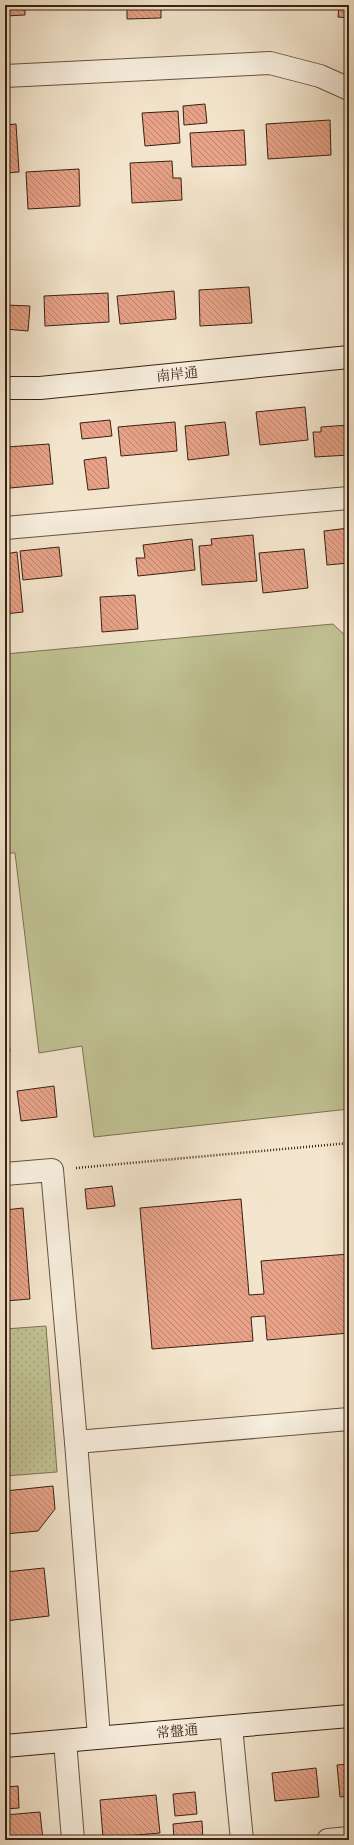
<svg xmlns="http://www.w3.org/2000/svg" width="354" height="1845" font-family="'Gentium Book Plus','Noto Serif JP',serif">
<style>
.park{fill:url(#park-dots);stroke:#7d7253}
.pitch{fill:#c1c395;stroke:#7d7253}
.building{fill:url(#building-back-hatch);stroke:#392111}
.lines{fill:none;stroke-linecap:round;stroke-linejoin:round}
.street-casing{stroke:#685240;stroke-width:24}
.secondary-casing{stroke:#392111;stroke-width:24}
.path{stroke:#392111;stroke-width:2.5;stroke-dasharray:1 2;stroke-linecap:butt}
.street{stroke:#f8efdf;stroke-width:22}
.secondary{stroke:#f8efdf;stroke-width:22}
.labels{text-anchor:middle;stroke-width:3.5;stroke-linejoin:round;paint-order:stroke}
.street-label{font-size:14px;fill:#392111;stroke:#f8efdf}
</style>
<defs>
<pattern id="park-dots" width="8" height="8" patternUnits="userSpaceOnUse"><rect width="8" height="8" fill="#c1c395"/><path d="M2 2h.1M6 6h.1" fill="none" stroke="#a7a77f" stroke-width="1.8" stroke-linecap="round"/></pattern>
<pattern id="building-back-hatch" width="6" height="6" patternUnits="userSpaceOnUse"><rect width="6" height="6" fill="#e7a288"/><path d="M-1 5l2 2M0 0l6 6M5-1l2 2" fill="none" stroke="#bc846e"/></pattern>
</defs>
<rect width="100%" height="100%" fill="#f4e6ce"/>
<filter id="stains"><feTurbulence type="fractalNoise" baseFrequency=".005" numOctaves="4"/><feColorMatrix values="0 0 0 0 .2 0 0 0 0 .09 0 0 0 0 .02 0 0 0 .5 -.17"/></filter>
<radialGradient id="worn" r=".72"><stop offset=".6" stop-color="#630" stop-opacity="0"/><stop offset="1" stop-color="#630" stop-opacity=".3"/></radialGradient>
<polygon class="park" points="46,1326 57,1472 5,1476 5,1329"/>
<polygon class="pitch" points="333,624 349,639 349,1109 94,1137 82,1046 39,1053 15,853 5,853 5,654"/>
<g class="building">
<polygon points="5,5 25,5 25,15 5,16"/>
<polygon points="127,5 161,5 161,18 127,19"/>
<polygon points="339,5 349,5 349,18 338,17"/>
<polygon points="205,104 207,123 184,125 183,106"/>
<polygon points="178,111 180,143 145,146 142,113"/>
<polygon points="330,120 331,155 268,159 266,124"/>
<polygon points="16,124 19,172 5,173 5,125"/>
<polygon points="244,130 246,165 192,167 190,133"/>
<polygon points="172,161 173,178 181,178 182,200 132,203 130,163"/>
<polygon points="79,169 80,206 28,209 26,172"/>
<polygon points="249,287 252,323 200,326 199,290"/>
<polygon points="174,291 176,319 120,324 117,296"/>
<polygon points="108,293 109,322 45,326 44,296"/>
<polygon points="5,305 30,306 28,331 5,329"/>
<polygon points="305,407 308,440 260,445 256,412"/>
<polygon points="110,420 112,436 82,439 80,423"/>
<polygon points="175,422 177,451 121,456 118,427"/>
<polygon points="225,422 229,455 188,460 185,426"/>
<polygon points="349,425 349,455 315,457 313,432 321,432 321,427"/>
<polygon points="49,444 53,484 10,488 7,447"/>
<polygon points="106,457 109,488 88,490 84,460"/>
<polygon points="349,528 349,563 327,565 324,531"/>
<polygon points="253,535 257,581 202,585 199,546 212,545 211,539"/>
<polygon points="192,539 195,570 138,576 136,558 145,558 143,545"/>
<polygon points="59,547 62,576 23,580 20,551"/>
<polygon points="304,549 308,588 263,593 259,553"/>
<polygon points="17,552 23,612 5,614 5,554"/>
<polygon points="135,595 138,629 102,632 100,597"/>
<polygon points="8,1030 10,1052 5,1053 5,1031"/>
<polygon points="54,1086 57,1117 21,1121 17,1091"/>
<polygon points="112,1186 115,1206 87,1209 85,1189"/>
<polygon points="241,1199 249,1295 264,1294 261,1261 349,1254 349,1333 267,1340 265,1316 251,1317 253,1341 152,1349 140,1208"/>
<polygon points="23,1208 30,1299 5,1301 5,1210"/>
<polygon points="53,1486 55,1509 38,1531 5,1534 5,1491"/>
<polygon points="44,1568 49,1616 5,1621 5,1572"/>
<polygon points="349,1764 349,1796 340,1797 337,1765"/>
<polygon points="316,1768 319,1797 275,1801 272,1773"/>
<polygon points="18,1786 19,1808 5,1809 5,1787"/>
<polygon points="195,1792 197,1814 175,1816 173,1794"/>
<polygon points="156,1795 160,1833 103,1838 100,1800"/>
<polygon points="40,1812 43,1840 5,1840 5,1815"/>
<polygon points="202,1821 203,1840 174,1840 173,1824"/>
</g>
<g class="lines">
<defs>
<g id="street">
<polyline points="5,76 270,63 320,76 349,89"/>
<polyline points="5,528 349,498"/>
<polyline points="5,1174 52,1170 76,1442 99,1737"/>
<polyline points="76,1442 349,1419"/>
<polyline points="231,1727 242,1840"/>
<polyline points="65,1741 73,1840"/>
<polyline points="328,1840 349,1838"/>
</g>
<g id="secondary">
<polyline points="5,388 40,388 349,357"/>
<polyline points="5,1746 349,1716"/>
</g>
</defs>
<use href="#street" class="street-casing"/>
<use href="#secondary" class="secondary-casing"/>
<polyline class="path" points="76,1168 349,1143"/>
<use href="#street" class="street"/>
<use href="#secondary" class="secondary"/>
</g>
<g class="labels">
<g class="street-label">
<text transform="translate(177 374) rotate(-6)" y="5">南岸通</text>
<text transform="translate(177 1731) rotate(-5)" y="5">常盤通</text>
</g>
</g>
<rect width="354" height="1845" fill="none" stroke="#f4e6ce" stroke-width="20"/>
<rect x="6" y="6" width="342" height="1833" fill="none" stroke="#392111" stroke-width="2"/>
<rect x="10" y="10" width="334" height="1825" fill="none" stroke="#392111"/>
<rect width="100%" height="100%" filter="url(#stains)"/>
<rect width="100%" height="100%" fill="url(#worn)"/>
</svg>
